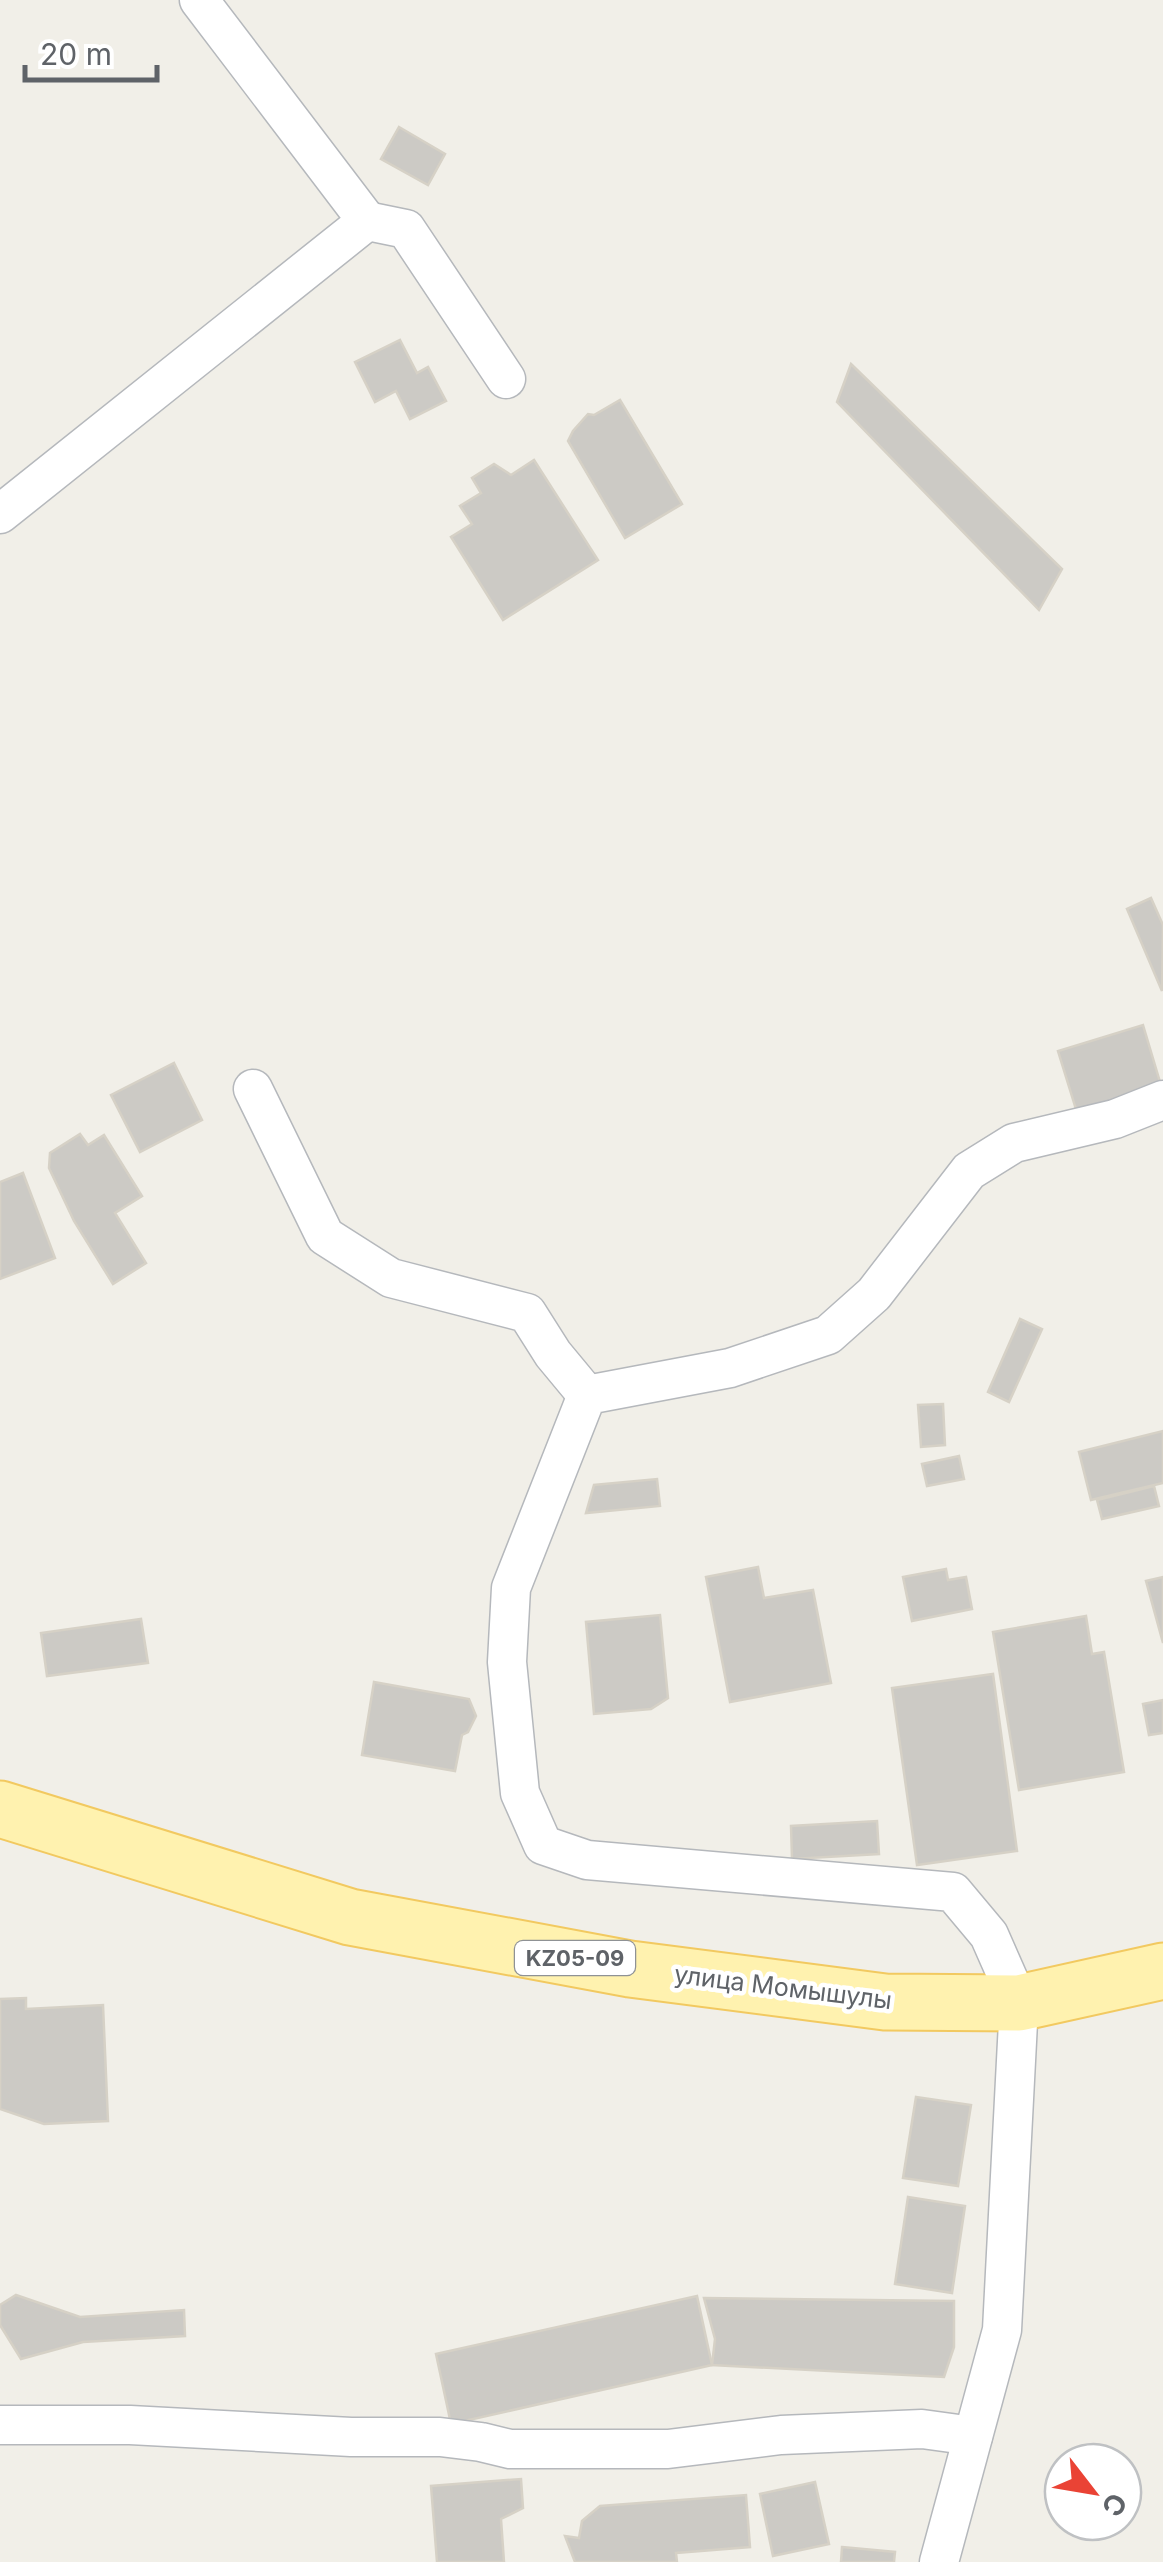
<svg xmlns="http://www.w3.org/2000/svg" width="1163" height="2562" font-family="Inter,sans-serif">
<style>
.building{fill:#cccac5;stroke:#d6d1c6;stroke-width:2.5}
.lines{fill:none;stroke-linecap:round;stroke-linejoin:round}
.street-casing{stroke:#b5b8bc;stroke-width:41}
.primary-casing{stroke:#f2c960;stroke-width:59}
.street{stroke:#fff;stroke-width:38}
.primary{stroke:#fff2af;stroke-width:55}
.labels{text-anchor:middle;stroke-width:9;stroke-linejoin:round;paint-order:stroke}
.shield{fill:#fff;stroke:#8f9295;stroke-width:2.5}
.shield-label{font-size:22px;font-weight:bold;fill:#5f6368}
.street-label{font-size:25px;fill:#5f6368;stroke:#fff}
</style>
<rect width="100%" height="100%" fill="#f1efe8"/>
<g class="building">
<polygon points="399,127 445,154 428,185 381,159"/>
<polygon points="400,340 417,373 428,367 446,401 410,419 396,391 375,402 355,362"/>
<polygon points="851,364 1062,569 1039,610 837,402"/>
<polygon points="620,400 682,504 625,538 568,441 573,431 588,414 594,415"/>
<polygon points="534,460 598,560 503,620 451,537 472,524 460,506 481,493 472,478 494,464 511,475"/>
<polygon points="1151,898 1163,925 1162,991 1127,909"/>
<polygon points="1143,1025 1163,1092 1079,1119 1058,1051"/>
<polygon points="174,1063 202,1120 140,1152 111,1095"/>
<polygon points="80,1134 88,1145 104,1135 142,1196 115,1213 146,1263 113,1284 74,1221 49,1168 50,1153"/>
<polygon points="23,1173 55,1258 0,1279 0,1182"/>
<polygon points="1020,1319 1042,1329 1009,1402 988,1392"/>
<polygon points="943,1404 945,1445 921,1447 918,1405"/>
<polygon points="1163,1431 1163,1483 1091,1500 1079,1452"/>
<polygon points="959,1456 964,1479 927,1486 922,1464"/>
<polygon points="657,1479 660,1506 586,1513 594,1485"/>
<polygon points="1154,1486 1159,1506 1102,1519 1097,1500"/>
<polygon points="758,1567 764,1598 813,1590 831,1683 730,1702 706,1577"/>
<polygon points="946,1569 948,1580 966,1577 972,1609 912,1621 903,1577"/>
<polygon points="1163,1577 1163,1643 1146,1581"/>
<polygon points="660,1615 668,1698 651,1709 594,1714 586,1622"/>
<polygon points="1086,1616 1092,1654 1104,1652 1124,1772 1019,1790 993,1632"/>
<polygon points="141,1619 148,1663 47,1676 41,1633"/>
<polygon points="993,1674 1017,1851 917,1865 892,1688"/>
<polygon points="374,1682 469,1699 476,1716 468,1732 462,1735 455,1771 362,1755"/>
<polygon points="1163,1700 1163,1733 1149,1735 1143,1704"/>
<polygon points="877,1821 879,1854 792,1859 791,1826"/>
<polygon points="26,1998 26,2009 103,2005 108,2121 44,2124 0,2109 0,1999"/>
<polygon points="916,2097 971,2105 958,2186 903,2178"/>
<polygon points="908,2197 965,2206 952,2293 895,2284"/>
<polygon points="16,2295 80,2317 184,2310 185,2336 83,2342 21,2359 0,2325 0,2305"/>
<polygon points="697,2296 712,2365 451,2424 436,2354"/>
<polygon points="704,2298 954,2301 954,2347 944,2377 712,2365 715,2339"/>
<polygon points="521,2479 523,2508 501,2519 504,2562 437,2562 431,2486"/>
<polygon points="815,2482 829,2544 773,2556 760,2494"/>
<polygon points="746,2495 750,2547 676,2553 677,2562 575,2562 565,2536 579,2538 582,2521 600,2506"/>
<polygon points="842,2547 895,2552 894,2562 841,2562"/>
</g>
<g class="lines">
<defs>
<g id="street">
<polyline points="367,221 406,229 506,379"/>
<polyline points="0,514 367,221 199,0"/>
<polyline points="253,1089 325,1236 391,1278 527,1313 553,1354 587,1395"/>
<polyline points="0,2425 130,2425 351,2437 440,2437 481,2442 510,2449 668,2449 781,2435 922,2429 973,2436"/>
<polyline points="939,2562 1002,2330 1019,2003 989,1935 953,1892 587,1860 543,1845 520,1793 507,1662 511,1588 587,1395 730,1368 828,1335 874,1294 969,1171 1014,1143 1115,1119 1163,1100"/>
</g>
<polyline id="primary" points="0,1809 350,1917 630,1969 885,2002 1019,2003 1163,1971"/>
</defs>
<use href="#street" class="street-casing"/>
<use href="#primary" class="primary-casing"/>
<use href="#street" class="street"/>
<use href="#primary" class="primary"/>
</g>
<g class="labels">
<rect class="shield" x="515" y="1941" width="120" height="34" rx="8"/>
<g class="shield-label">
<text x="575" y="1966">KZ05-09</text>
</g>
<g class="street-label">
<text transform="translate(783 1987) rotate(7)" y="9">улица Момышулы</text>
</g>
</g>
<g transform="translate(1093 2492) rotate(121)"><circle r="48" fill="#ffffff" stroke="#bfc1c3" stroke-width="2.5"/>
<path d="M0-8L18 38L0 25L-18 38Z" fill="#ea4335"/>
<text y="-15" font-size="28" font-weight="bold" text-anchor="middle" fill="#5f6368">С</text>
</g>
<path d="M25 65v15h132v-15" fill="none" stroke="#5f6368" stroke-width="5"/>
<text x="40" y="65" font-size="30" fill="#5f6368" stroke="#ffffff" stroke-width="8" paint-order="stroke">20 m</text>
</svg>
